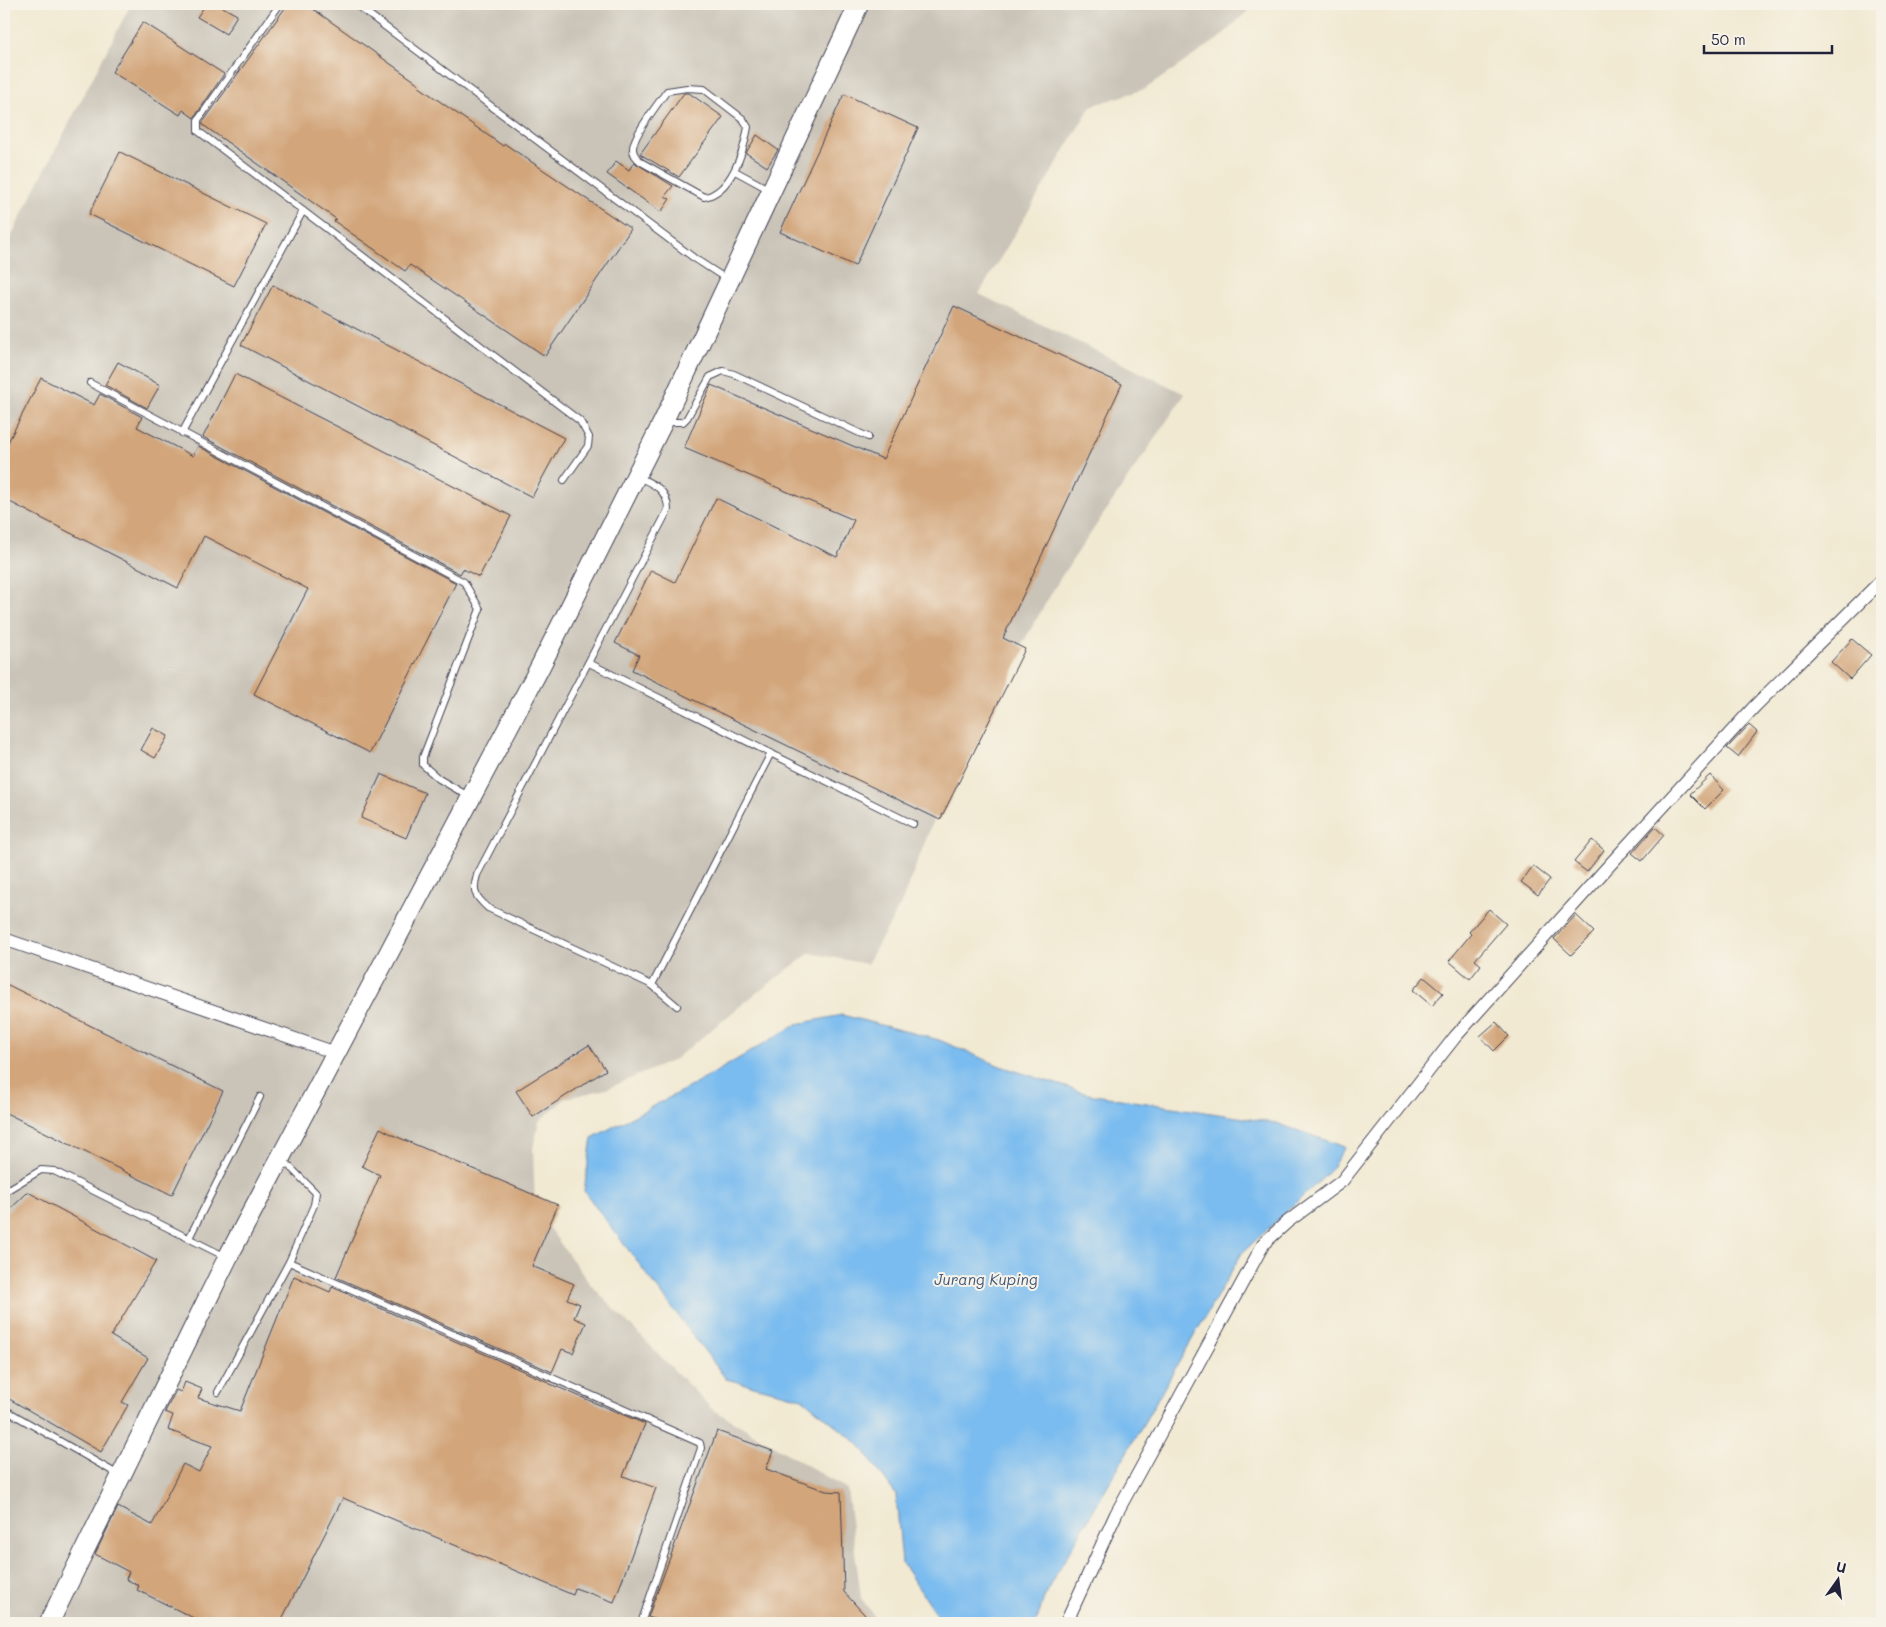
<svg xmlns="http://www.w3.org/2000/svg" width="1886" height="1627" font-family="Mali,sans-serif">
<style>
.industrial{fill:#c9c3b8}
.water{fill:#7abcef;stroke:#4e6f95}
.building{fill:#d2a57a}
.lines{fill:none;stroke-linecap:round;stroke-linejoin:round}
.lane-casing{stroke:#414052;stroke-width:8}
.street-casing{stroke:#414052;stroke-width:14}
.secondary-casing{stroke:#414052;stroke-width:21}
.lane{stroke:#fff;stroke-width:6}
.street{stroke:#fff;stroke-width:12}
.secondary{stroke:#fff;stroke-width:19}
.labels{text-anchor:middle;stroke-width:4;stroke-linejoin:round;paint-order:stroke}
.water-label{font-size:15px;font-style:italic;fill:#41587a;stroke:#f7f3e8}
</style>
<rect width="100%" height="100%" fill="#f7f3e8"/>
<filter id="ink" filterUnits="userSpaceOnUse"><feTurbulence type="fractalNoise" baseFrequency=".02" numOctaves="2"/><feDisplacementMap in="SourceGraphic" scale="10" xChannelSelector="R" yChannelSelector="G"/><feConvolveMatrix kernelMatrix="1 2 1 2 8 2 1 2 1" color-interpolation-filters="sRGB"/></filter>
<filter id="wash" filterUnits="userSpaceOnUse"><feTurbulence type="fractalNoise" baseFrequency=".0096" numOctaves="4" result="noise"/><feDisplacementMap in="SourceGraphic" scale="20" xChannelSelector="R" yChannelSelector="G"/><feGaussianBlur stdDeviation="1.12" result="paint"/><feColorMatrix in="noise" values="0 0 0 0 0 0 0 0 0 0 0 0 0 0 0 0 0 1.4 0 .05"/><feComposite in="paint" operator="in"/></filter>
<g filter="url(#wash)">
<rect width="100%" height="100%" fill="#f1e9d2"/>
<polygon class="industrial" points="131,4 1255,4 1218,39 1145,89 1091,106 979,294 1185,394 1061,577 962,747 901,904 867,964 810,953 755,994 674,1060 606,1089 566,1098 539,1121 533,1148 535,1209 590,1284 712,1409 847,1489 861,1598 879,1623 4,1623 4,252 21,216"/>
<polygon class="water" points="842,1015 939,1040 1000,1066 1088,1094 1276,1123 1345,1147 1329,1172 1242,1253 1046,1592 1036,1623 942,1623 902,1563 896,1495 861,1446 802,1398 726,1379 584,1191 592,1138 699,1082 797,1024"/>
<g id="blocks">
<g class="building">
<polygon points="206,4 217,4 237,15 226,34 197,17"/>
<polygon points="288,4 306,4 419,84 418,86 503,146 505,144 631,229 545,356 410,265 405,271 334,221 336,219 203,125 203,122"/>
<polygon points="143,22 224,74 194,118 183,110 180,115 112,72"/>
<polygon points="684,93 689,93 723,117 679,177 640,154"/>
<polygon points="844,94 918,128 855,266 780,232"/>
<polygon points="757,135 778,150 767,167 746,153"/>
<polygon points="120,152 266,224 234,286 89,214"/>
<polygon points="616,161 629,170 634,162 673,186 665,196 670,199 661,212 607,174"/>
<polygon points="273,285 564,438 532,497 241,345"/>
<polygon points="954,306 1122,384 1003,638 1025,649 940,820 632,670 639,655 615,643 651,570 675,582 716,498 837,557 854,520 684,448 711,385 883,459"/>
<polygon points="118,362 160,385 147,408 105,385"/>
<polygon points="235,374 511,516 479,577 463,569 460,574 203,437"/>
<polygon points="41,378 94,405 100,394 142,417 137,427 193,456 198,446 456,583 370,753 254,694 308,589 204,536 178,588 4,499 4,450"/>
<polygon points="1852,639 1871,655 1850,679 1831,662"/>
<polygon points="1749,725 1757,732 1738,757 1727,748"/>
<polygon points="153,728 168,736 155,758 141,750"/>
<polygon points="381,774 425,793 406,838 361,818"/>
<polygon points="1710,775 1724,790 1705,809 1690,794"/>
<polygon points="1655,827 1664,835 1642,861 1632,853"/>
<polygon points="1592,840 1604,850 1587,872 1574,862"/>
<polygon points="1533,866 1550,879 1538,895 1521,882"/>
<polygon points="1489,909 1506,924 1475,960 1481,965 1470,979 1449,961 1471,934 1469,932"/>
<polygon points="1576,915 1594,932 1571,955 1554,939"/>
<polygon points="1424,977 1443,993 1432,1006 1413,990"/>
<polygon points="4,983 223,1091 172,1195 4,1112"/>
<polygon points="1496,1022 1509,1036 1494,1051 1480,1036"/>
<polygon points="589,1045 606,1070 533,1117 516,1091"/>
<polygon points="380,1128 395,1136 558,1205 532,1266 574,1284 567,1299 580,1304 574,1318 586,1323 573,1353 562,1349 552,1372 336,1277 380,1175 362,1166"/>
<polygon points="28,1192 156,1261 111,1336 148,1358 122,1402 128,1405 101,1452 4,1396 4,1215"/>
<polygon points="294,1276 330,1292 332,1287 548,1382 548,1383 645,1424 623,1476 656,1488 614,1602 575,1588 573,1595 343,1498 280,1623 204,1623 137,1590 139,1586 126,1579 129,1572 95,1554 118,1507 152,1525 183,1464 199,1472 212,1446 168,1430 173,1415 165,1412 176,1390 181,1392 185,1382 202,1389 198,1398 240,1411"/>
<polygon points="717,1431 773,1451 766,1469 826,1491 841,1492 844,1592 872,1623 665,1623 648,1617"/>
</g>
</g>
</g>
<g filter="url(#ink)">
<use href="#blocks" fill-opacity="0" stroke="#414052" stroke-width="1"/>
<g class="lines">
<defs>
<g id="lane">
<polyline points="280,4 198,120 198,131 580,421 589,437 588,446 564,480"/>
<polyline points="355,4 694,258 728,280"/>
<path d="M687 88 704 89 743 119 748 127C744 151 731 193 704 197L641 162C637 158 633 155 633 149 632 137 659 102 667 91Z"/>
<polyline points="735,171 770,190"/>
<polyline points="90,383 464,582 480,609 423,757 423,765 439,779 470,797"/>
<polyline points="666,422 683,422 687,418 710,377 723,371 734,374 868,437"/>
<polyline points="182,433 303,211"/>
<path d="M638 477C654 484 668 490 668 510L477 875C472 892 475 896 488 908L652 985 677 1006"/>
<polyline points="589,663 913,824"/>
<polyline points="652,985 771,753"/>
<polyline points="283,1160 316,1193 314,1205 289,1262 700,1443 701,1448 641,1623"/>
<polyline points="4,1192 41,1170 54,1171 226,1257"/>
<polyline points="189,1238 260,1097"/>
<polyline points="218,1392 289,1262"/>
<polyline points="4,1409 119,1475"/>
</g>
<g id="street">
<polyline points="4,939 336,1053"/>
<polyline points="1066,1623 1116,1514 1264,1243 1286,1223 1342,1181 1455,1037 1605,870 1755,706 1882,580"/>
</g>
<polyline id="secondary" points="49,1623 228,1257 540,667 663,422 859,4"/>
</defs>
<use href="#lane" class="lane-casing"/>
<use href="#street" class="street-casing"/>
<use href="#secondary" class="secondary-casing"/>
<use href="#lane" class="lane"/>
<use href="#street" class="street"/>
<use href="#secondary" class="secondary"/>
</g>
</g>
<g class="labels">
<g class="water-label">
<text x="986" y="1285">Jurang Kuping</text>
</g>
</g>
<rect width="1886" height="1627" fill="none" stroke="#f7f3e8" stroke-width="20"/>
<g transform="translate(1838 1580) rotate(14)" stroke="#f7f3e8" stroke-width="4" paint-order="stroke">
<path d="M0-4L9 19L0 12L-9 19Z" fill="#22223b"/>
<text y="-8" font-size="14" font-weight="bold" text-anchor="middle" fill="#22223b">U</text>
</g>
<path d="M1704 45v8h128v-8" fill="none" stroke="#22223b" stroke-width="2.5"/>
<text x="1711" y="45" font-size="15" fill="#22223b" stroke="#f7f3e8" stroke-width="4" paint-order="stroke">50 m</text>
</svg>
